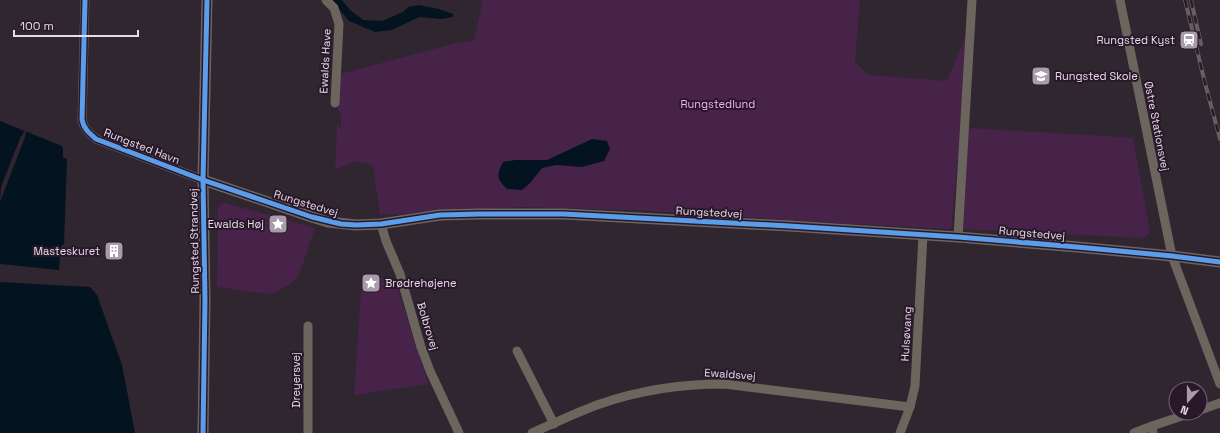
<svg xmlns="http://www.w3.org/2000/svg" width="1220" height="433" font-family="'Space Grotesk',sans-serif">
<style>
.green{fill:#47234a}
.water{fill:#041320}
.pier{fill:#302630}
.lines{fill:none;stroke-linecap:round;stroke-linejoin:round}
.minor{stroke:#6b655d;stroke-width:9}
.major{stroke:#6c655f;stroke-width:11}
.rail-casing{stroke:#665e5f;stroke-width:4}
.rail{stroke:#29182a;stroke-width:2.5;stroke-dasharray:8;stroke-linecap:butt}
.cycleway-casing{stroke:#29182a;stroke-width:8}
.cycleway{stroke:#5a9eea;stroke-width:5}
.labels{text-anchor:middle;stroke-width:4;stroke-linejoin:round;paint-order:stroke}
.poi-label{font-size:11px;fill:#e8dce8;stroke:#29182a;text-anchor:end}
.street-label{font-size:11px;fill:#e8dce8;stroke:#29182a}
.park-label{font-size:11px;fill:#f8adfe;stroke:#29182a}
</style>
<rect width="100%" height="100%" fill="#302630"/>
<g class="green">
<polygon points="483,0 860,0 855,62 869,75 947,81 965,37 959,146 951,229 818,222 636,210 521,207 380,215 373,165 355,161 335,170 337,125 341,128 341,115 338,109 341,74 456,43 474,41"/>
<polygon points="969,128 1120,137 1133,138 1150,232 1144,238 961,229"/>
<polygon points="225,203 315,228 299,275 290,284 278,291 269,294 217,287 218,209 221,204"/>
<polygon points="362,276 395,279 428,384 354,395"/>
</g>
<g class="water">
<polygon points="332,0 342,0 349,9 363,20 382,21 403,12 408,7 419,5 439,9 453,14 453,17 442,19 419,17 392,30 375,32 349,21"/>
<polygon points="0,121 62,146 63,149 63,157 67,159 64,244 61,246 59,270 0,264"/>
<path d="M592 139 607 141 610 149 604 161 582 167 556 165 542 168 531 182 522 190 507 189C497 179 496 175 503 162L515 160H547Z"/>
<polygon points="0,282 90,287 97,295 122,365 135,433 0,433"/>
</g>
<polygon class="pier" points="24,131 26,131 25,137 0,202 1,187 21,136 22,136"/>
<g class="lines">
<g class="minor">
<path d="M85 0 82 120C84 129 89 133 96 139L203 180"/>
<polyline points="326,0 334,8 339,24 335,103"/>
<polyline points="1120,0 1172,256 1220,384"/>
<polyline points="381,224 386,241 400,274 421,347 430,371 459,433"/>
<polyline points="958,237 972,0"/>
<polyline points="308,326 308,433"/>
<polyline points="517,351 554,424"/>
<polyline points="1200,410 1220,403"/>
<path d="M532 433C555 423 577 412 600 404 640 390 682 384 724 384L910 407"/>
<polyline points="900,433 910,407 915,386 923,235"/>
<polyline points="1134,433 1152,426"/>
<polyline points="1153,433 1152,426 1191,413"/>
</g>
<g class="major">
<polyline points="203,180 312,217 328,222 356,225 381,224 440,215 480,214 564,214 789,226 958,237 1077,247 1172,256 1220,262"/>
<polyline points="203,433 205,300 203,180 207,0"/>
</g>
<defs>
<g id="rail">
<polyline points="1185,0 1205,83 1220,139"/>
<polyline points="1191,0 1201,44"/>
</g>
</defs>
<use href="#rail" class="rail-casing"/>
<use href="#rail" class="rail"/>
<defs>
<g id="cycleway">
<path d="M85 0 82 120C84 129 89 133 96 139L203 180 312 217 341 224 356 225 381 224 440 215 480 214H564L789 226 958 237 1077 247 1172 256 1220 262"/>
<polyline points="203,433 205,300 203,180 207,0"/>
</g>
</defs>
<use href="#cycleway" class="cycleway-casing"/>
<use href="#cycleway" class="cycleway"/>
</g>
<defs>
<symbol id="station-square" viewBox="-11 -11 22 22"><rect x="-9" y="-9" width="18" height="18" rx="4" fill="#a89ca8" stroke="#29182a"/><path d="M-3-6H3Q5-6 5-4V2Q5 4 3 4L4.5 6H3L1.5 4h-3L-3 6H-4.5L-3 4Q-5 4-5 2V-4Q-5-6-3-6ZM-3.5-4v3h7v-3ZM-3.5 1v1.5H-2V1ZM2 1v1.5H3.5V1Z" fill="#fff"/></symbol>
<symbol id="school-square" viewBox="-11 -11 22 22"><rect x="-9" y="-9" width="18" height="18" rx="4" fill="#a89ca8" stroke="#29182a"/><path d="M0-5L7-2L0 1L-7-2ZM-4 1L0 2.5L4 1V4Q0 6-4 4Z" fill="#fff"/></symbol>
<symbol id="sight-square" viewBox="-11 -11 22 22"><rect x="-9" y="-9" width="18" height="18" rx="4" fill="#a89ca8" stroke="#29182a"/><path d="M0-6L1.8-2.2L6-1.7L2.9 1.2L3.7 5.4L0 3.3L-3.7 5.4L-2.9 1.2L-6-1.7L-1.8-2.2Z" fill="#fff"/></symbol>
<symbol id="building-square" viewBox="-11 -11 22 22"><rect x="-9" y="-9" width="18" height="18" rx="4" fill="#a89ca8" stroke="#29182a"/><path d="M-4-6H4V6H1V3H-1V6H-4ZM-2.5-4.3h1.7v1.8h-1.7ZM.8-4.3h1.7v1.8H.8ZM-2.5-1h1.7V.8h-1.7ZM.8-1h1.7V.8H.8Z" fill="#fff"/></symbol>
</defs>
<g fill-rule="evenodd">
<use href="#station-square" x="1178" y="29" width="22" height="22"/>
<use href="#school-square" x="1030" y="65" width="22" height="22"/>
<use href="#sight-square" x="267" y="213" width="22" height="22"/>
<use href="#building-square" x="103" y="240" width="22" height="22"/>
<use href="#sight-square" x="360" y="272" width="22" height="22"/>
</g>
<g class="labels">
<g class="poi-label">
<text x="1175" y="44">Rungsted Kyst</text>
<text x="1055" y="80" text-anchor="start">Rungsted Skole</text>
<text x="264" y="228">Ewalds Høj</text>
<text x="100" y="255">Masteskuret</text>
<text x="385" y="287" text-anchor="start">Brødrehøjene</text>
</g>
<g class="street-label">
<text transform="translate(325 61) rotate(-87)" y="4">Ewalds Have</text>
<text transform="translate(1157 126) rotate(79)" y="4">Østre Stationsvej</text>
<text transform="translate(142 146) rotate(21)" y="4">Rungsted Havn</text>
<text transform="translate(306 203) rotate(17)" y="4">Rungstedvej</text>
<text transform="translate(709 212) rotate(3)" y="4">Rungstedvej</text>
<text transform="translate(1032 233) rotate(5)" y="4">Rungstedvej</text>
<text transform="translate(194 241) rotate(-91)" y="4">Rungsted Strandvej</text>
<text transform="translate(428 326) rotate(73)" y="4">Bolbrovej</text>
<text transform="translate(906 334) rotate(-87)" y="4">Hulsøvang</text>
<text transform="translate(730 374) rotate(4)" y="4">Ewaldsvej</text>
<text transform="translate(296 380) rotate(-90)" y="4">Dreyersvej</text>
</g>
<g class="park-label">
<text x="718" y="108">Rungstedlund</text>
</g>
</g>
<g transform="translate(1188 401) rotate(201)"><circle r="19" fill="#29182a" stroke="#756676"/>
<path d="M0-3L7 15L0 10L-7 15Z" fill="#a89ca8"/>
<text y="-6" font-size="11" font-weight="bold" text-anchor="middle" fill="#e8dce8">N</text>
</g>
<path d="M14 30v6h124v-6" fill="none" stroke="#e8dce8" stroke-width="2"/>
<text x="20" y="30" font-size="12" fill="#e8dce8" stroke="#29182a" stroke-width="3" paint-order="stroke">100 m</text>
</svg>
